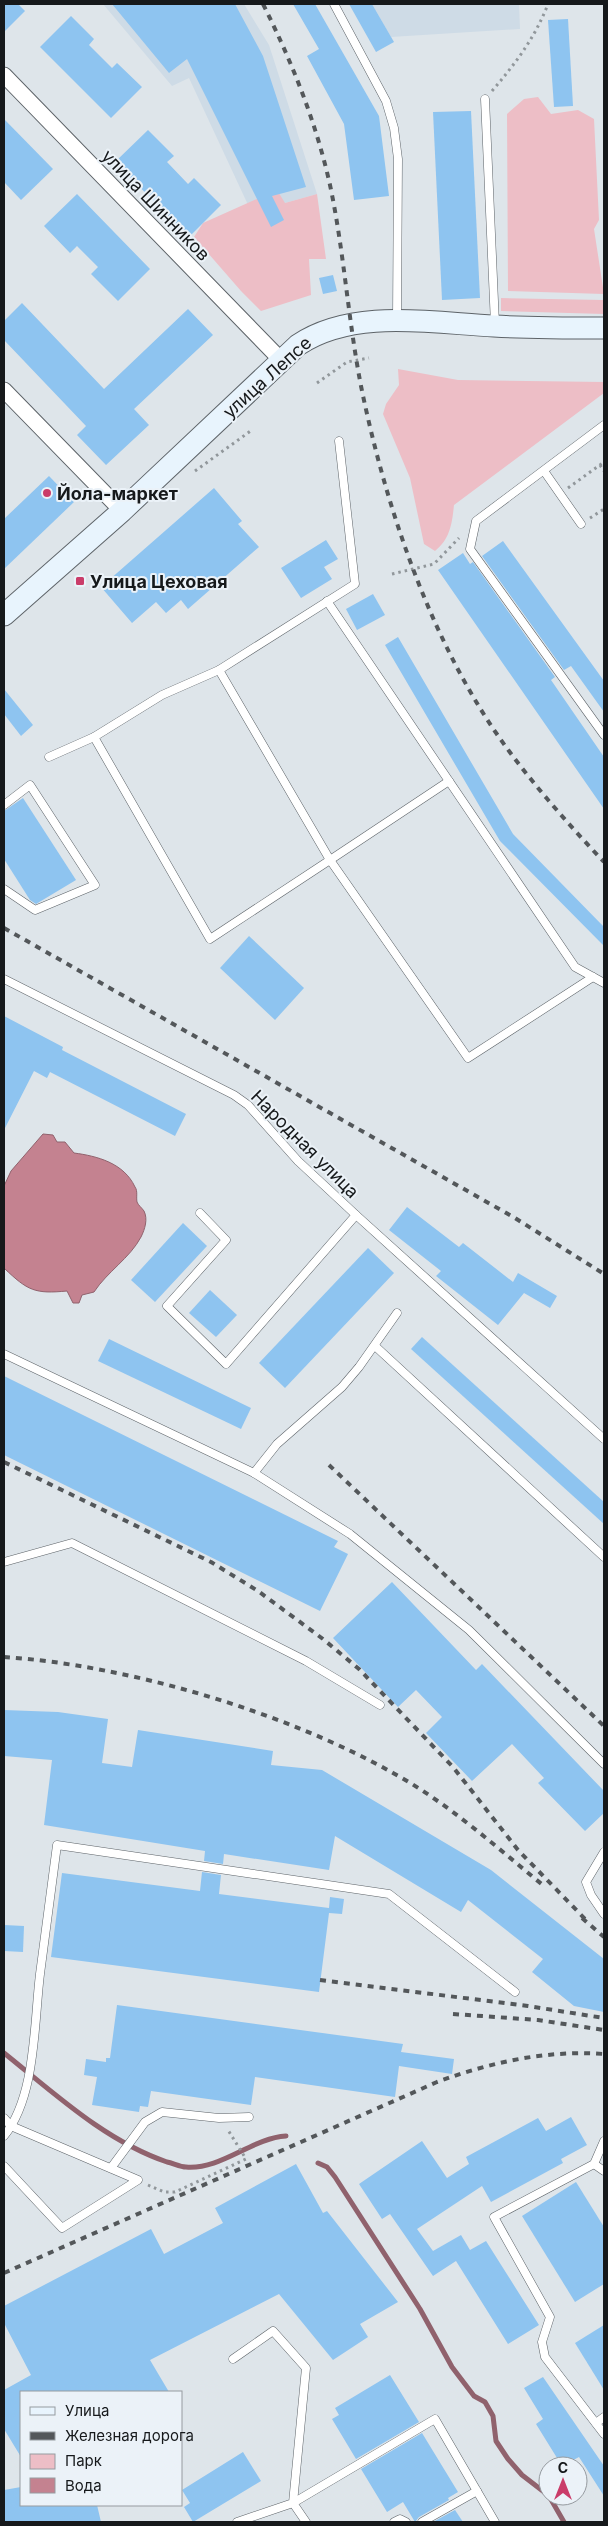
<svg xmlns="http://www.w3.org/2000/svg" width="608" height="2526" font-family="Inter,sans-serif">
	<rect width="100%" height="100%" fill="#dee5ea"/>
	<g fill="#cedbe6">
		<path d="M103,4H244L269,45L317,194L285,203L262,235L189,78L172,86Z"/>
		<path d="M372,4H519L520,29L391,37Z"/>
	</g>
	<g fill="#edbec6">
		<path d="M538,97L551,114L578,110L594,119L599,220L594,229L604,294L508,291L507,114L524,99Z"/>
		<path d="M277,190L285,203L317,194L326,259H309L311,295L261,311L241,291L194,237L203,223Z"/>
		<path d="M501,298L604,300V314L501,311Z"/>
		<path d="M398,369L458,380L604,382V393L454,505C452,524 450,539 435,551L424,544L410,478L383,414L386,404L399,385Z"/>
	</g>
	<path fill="#c48290" stroke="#90626d" d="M43,1134L53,1135L57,1142H65L74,1153C97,1156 124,1163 135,1187C138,1191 136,1197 137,1202C138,1205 142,1208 144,1211C148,1219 145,1229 141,1237C130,1258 107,1272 94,1292L82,1295L79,1303H73L67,1291C35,1294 28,1291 4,1268V1186L11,1171Z"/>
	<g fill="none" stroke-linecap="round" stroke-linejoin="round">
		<g stroke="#90626d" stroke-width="5">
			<path d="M4,2053C54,2093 105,2141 167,2162C173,2163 180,2167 186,2167C221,2170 252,2138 286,2136"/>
			<path d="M318,2163L327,2167L335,2177L420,2309L452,2367L474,2396L485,2402L493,2416L496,2441L508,2459L522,2475L548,2495"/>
			<path d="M549,2496L564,2522"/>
		</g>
	</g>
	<g fill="#8ec4f0">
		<path d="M4,4H18L25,11L4,32Z"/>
		<path d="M112,4H235L263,56L306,187L272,196L284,220L271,227L187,59L169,73Z"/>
		<path d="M293,4H315L379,116L389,196L354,200L344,124L307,56L319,49Z"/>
		<path d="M349,4H372L394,42L376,52Z"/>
		<path d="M71,16L94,39L89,45L112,68L117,63L142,87L111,118L40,47Z"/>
		<path d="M568,19L573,106L554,107L548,20Z"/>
		<path d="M471,111L480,298L442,300L433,112Z"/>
		<path d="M4,119L53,169L21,200L4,182Z"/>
		<path d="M148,130L174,156L167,162L188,184L194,178L221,205L189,237L115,162Z"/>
		<path d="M77,194L150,269L118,301L91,274L98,267L77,246L70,253L44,226Z"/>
		<path d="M333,275L337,291L323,294L319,278Z"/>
		<path d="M22,303L104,389L188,309L213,335L134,409L149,425L106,465L77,435L86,426L4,340V321Z"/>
		<path d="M49,476L74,502L4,569V519Z"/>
		<path d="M214,488L242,521L238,524L259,547L188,609L181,600L166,613L156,602L132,623L101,587Z"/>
		<path d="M326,540L338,559L324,567L332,579L301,598L281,568Z"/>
		<path d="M503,541L604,681V712L571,666L564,670L482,556Z"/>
		<path d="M463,553L470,564L473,562L555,677L551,680L604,757V809L438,570Z"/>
		<path d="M373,594L385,615L357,630L346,609Z"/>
		<path d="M398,637L513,834L604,927V946L500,841L385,645Z"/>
		<path d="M4,689L33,725L21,736L4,714Z"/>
		<path d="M23,798L76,880L36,904L30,900L4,859V811Z"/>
		<path d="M249,936L304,988L275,1020L220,968Z"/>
		<path d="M4,1016L63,1047L62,1050L186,1114L175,1136L50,1072L47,1078L34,1071L4,1130Z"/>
		<path d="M407,1207L459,1247L463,1243L513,1282L518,1273L557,1296L550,1308L524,1293L498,1325L436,1276L441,1271L389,1230Z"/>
		<path d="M183,1223L207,1246L155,1302L131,1280Z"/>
		<path d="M368,1248L394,1273L285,1388L259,1363Z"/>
		<path d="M210,1290L237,1315L216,1337L189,1313Z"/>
		<path d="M422,1337L604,1502V1524L411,1349Z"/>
		<path d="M109,1339L251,1408L241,1429L98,1361Z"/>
		<path d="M4,1376L338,1541L334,1547L348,1554L320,1611L4,1455Z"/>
		<path d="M392,1582L476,1670L482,1664L604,1791V1813L585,1831L538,1783L544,1778L512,1744L472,1781L426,1733L442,1717L416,1690L398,1707L333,1638Z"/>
		<path d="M4,1710L58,1712L108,1719L102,1763L132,1767L138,1730L273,1751L271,1765L322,1770L491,1870L604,1959V2012L574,2006L532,1972L543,1959L468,1900L461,1912L335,1836L329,1870L224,1854L223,1864L204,1861L205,1851L44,1825L52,1760L4,1756Z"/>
		<path d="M202,1872L221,1875L219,1894L329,1908L330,1897L344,1899L342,1914L329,1913L319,1992L51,1957L62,1873L200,1891Z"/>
		<path d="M4,1925L24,1926L23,1952L4,1951Z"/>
		<path d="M117,2005L403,2044L401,2052L454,2059L452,2074L399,2066L395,2097L255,2077L251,2105L151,2091L148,2107L140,2106L139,2112L92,2105L97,2077L84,2075L86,2059L106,2062V2058H110Z"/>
		<path d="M571,2117L587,2145L561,2159L563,2163L491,2202L482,2186L417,2229L433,2251L461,2235L470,2250L486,2241L539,2325L508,2344L456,2261L433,2276L390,2214L382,2219L359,2184L422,2141L447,2178L469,2164L466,2157L538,2118L546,2131Z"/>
		<path d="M296,2164L323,2213L327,2211L398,2302L360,2324L368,2337L333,2360L279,2294L150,2360L169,2392H21V2457L4,2429V2390L31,2375L4,2323V2306L151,2229L164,2254L223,2223L215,2208Z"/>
		<path d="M576,2182L604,2227V2284L575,2302L522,2216Z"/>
		<path d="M604,2325V2390L575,2343Z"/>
		<path d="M390,2375L419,2422L356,2459L332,2419L339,2415L335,2408Z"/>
		<path d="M543,2377L604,2466V2496L579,2457L562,2466L536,2424L543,2419L524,2388Z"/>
		<path d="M422,2433L458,2492L448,2498L449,2500L419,2517L415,2522L403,2502L387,2512L361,2469Z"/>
		<path d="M243,2452L261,2481L193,2522L184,2507L190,2503L182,2490Z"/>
		<path d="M21,2487V2505H97L101,2522H5L4,2490Z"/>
		<path d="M455,2510L463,2522H433Z"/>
	</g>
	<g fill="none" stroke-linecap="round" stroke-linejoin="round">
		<defs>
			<g id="service">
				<path d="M334,4L386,101L394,128L398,159L397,320"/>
				<path d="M485,99L495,324"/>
				<path d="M604,425L476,521L470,549L604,735"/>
				<path d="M544,471L581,524"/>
				<path d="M327,601L575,967L604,983"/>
				<path d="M219,670L330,860L449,781"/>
				<path d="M94,737L210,939L330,860L468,1058L593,977"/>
				<path d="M49,757L94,737L162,695L219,670L355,584L339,441"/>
				<path d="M4,805L30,785L95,885L35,910L4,889"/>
				<path d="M4,979L234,1095L248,1105L298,1161L356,1215L226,1364L167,1306L226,1240L200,1213"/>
				<path d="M356,1215L604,1439"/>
				<path d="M375,1346L604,1557"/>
				<path d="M4,1354L254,1473L350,1534L469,1630L604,1764"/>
				<path d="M254,1473L277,1444L342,1387L359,1367L397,1313"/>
				<path d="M4,1562L72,1543L306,1661L380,1705"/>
				<path d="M604,1852L586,1882L591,1895L604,1914"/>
				<path d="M4,2118L11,2126L138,2180L62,2228L4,2166"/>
				<path d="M4,2136C36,2097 34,2023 40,1974C46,1931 51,1888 57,1845L389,1894L515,1992"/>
				<path d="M604,2141L594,2164L494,2217L550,2317L542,2342L545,2357L604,2434"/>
				<path d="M594,2164L604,2171"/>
				<path d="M111,2168L145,2122L162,2112L219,2118L249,2117"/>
				<path d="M233,2359L273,2331L306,2368L293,2503L237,2522"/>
				<path d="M596,2423L604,2417"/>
				<path d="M306,2522L293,2503L435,2419L495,2522"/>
				<path d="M394,2522L400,2519L406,2522"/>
				<path d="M422,2522L477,2491"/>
			</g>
			<g id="minor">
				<path d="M4,75L282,361"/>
				<path d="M4,390L122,511"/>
			</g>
			<path id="secondary" d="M4,615L122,511L298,345C353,308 432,323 494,326C531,328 568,328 604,328"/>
		</defs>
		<use href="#service" stroke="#5d6368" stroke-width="9"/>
		<use href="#minor" stroke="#5d6368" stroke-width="17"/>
		<use href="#secondary" stroke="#5d6368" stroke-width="23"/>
		<g stroke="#91979b" stroke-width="3" stroke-dasharray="2.5 4" stroke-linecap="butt">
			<path d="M492,91C515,64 535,38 548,4"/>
			<path d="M317,383L347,362L369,358"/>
			<path d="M600,465L604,471"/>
			<path d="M195,471L252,430"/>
			<path d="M568,488L604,462"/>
			<path d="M590,518L604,509"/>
			<path d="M392,574L434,564L459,538"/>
			<path d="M148,2185L164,2192H175L246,2159L228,2130"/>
		</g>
		<use href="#service" stroke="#fff" stroke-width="8"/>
		<use href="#minor" stroke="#fff" stroke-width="15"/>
		<use href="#secondary" stroke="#e8f4fd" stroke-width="21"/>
		<g stroke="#53575a" stroke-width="4" stroke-dasharray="6 6" stroke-linecap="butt">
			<path d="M263,4C292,62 316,122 330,185C344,251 348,319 361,386C386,509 433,649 509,751C538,790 571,827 604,862"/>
			<path d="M4,928L515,1218L604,1274"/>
			<path d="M4,1462L211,1562L258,1591L323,1639L359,1669L453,1767L518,1850L588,1922"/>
			<path d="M329,1465L604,1726"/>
			<path d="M4,1657C127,1665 285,1712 393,1773C448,1803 495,1846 544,1886"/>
			<path d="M582,1918L604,1937"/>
			<path d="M320,1980L528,2006L604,2018"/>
			<path d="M453,2014L538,2020L604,2030"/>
			<path d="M4,2273L437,2082C492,2062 545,2050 604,2054"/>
		</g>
	</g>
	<g fill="#ca3c69" stroke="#ebf2f8" stroke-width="2">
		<circle cx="47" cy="493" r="5"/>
		<rect x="75" y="576" width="10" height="10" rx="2.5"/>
	</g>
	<g text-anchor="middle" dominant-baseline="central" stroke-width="4" stroke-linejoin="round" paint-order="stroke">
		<g font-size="18" fill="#16191b" stroke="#ebf2f8">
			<text transform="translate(156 205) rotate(46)">улица Шинников</text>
			<text transform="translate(267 377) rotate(-42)">улица Лепсе</text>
			<text transform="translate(305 1144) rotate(45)">Народная улица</text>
		</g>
		<g font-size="18" font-weight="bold" fill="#16191b" stroke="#ebf2f8" text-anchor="start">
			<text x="57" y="493">Йола-маркет</text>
			<text x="90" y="581">Улица Цеховая</text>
		</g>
	</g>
	<rect width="608" height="2526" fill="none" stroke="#16191b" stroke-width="10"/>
	<rect x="20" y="2391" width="162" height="115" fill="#ebf2f8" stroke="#969ba0"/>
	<rect x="30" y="2407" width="25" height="8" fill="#e8f4fd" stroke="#969ba0"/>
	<text x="65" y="2416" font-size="15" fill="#16191b">Улица</text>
	<rect x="30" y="2432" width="25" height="8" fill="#53575a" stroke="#969ba0"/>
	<text x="65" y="2441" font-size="15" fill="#16191b">Железная дорога</text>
	<rect x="30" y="2454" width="25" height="15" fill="#edbec6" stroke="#969ba0"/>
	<text x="65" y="2466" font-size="15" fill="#16191b">Парк</text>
	<rect x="30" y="2478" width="25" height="15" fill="#c48290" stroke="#969ba0"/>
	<text x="65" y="2491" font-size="15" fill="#16191b">Вода</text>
	<g transform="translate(563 2481)"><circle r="24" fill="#ebf2f8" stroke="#969ba0"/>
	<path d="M0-4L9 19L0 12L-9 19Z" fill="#ca3c69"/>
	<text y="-8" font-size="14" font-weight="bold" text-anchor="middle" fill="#16191b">С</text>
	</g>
</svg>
